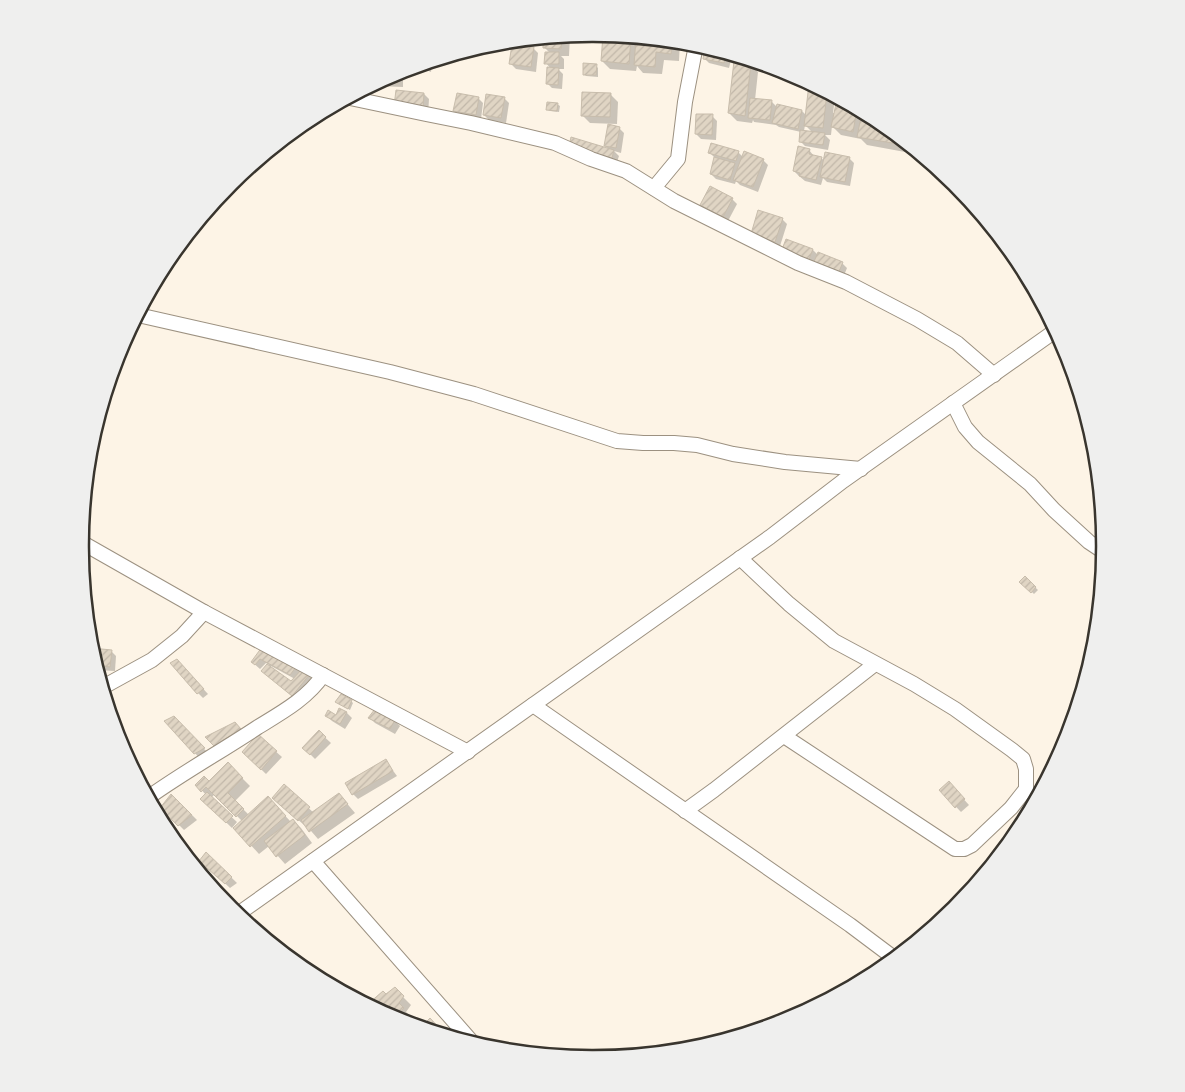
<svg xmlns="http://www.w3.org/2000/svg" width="1185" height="1092" font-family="Cabin,sans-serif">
	<defs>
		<pattern id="building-hatch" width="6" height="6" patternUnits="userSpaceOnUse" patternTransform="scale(1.25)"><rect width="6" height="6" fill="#e0d5c4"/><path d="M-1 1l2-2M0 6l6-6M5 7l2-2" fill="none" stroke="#c1b7a9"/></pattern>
	</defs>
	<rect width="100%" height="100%" fill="#fdf4e6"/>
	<g fill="#0003" fill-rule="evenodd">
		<path d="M604,35L631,38L637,43V38L680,42L679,61L664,60L662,74L643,73L637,66L636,71L610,69L602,61Z"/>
		<path d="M570,36L569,56H561L564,59V69H558L563,74L562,89L552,88L547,83L551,69L546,63L550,53L544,47L545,38Z"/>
		<path d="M533,48L538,53L536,72L516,69L511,64Z"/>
		<path d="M706,48L732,56L729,68L709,63L704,58Z"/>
		<path d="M741,58L762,65H751L758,72L755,100L772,102L777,107L778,106L802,111L807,116L811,84L835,98L833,113H835L838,99L866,114L865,119L879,121L907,144L905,152L867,145L861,139L841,135L832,126L831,135H825L830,140L828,150L805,146L800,141L801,132L779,127L776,125L754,122L753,120L752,123L737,121L729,113L746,64ZM805,125L813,133L804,131Z"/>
		<path d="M432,62L431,72L422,68L423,65Z"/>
		<path d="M596,66L598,68V77L586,76L584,74Z"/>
		<path d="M408,69L407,74H398L403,78V87L377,86L375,84L396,73Z"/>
		<path d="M424,94L429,99L428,114L401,111Z"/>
		<path d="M610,94L618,102L617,124L590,123L582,115Z"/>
		<path d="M478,98L483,103L481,119L460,115L455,110Z"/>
		<path d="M504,98L509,103L506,123L489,120L484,115Z"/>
		<path d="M557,104L560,106L559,112L550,111L547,109Z"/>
		<path d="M712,116L717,121L716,140L701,139L696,134Z"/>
		<path d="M619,128L624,133L621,153L614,151L619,156L617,162L570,145L610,150L605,146Z"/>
		<path d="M809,150L814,156L821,158L825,161L849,158L854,163L850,186L827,182L823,178L821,185L805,181L799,176L794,171Z"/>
		<path d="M738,152L743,157L763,160L768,165L758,192L740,185L736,181L735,184L716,179L711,174L715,158L710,153Z"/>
		<path d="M732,199L737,204L728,221L706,210L701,205Z"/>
		<path d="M782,219L787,224L780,246L757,239Z"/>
		<path d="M787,240L813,250L818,255L842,263L847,268L843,278L788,257Z"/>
		<path d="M1025,578L1038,590L1034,594L1021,582Z"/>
		<path d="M262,648L295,668L301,673L309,675L314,680L298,700L263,671L269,665L266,663L260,669L252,662ZM271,666L295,679L291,683L270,667Z"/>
		<path d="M91,649L111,651L116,656L115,671L97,670Z"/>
		<path d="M182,666L208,694L203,698L198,693Z"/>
		<path d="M351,701L353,703L350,710L339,704Z"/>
		<path d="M340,710L347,713L352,718L345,729L332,721L327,716H337Z"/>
		<path d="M375,710L395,721L400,726L395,734L375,723L370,718Z"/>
		<path d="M174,718L209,754L200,759L195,753Z"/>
		<path d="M240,728L245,735L220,750L215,745Z"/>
		<path d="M319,732L331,743L315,759L304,748Z"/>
		<path d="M120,734L127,742L122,746L117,736Z"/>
		<path d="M258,736L282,757L266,774L243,752Z"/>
		<path d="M385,760L397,776L358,799L353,794Z"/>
		<path d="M228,764L250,786L235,801L249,815L276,806L291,822L293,820L301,828L312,843L285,864L269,846L259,854L235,828L242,821L215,794L211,798L237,822L232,828L202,799L206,795L197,785L209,783Z"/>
		<path d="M948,782L969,805L961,812L940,790Z"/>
		<path d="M284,786L314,813L339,794L355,813L318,839L305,824L304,825L279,803Z"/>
		<path d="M172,795L197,820L184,830L162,808Z"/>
		<path d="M206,853L237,883L230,888L206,866Z"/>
		<path d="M395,989L411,1005L406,1012L411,1016L405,1022L396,1019L370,1005L383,993L386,995Z"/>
	</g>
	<g fill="url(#building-hatch)" stroke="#c8bdac">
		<path d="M603,35L631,38L629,64L601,61Z"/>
		<path d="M562,37L561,49L543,48V39Z"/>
		<path d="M636,38L672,42L671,54L656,52L655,67L634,65Z"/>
		<path d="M512,44L534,47L531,67L509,64Z"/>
		<path d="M705,47L726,54L724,63L703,59Z"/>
		<path d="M545,52H559V64H544Z"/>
		<path d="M734,61L751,63L745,116L728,113Z"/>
		<path d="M583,63L597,64L596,75H583Z"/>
		<path d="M547,67L559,68L558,85L546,84Z"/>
		<path d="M399,72L398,83L379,82Z"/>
		<path d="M809,84L827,93L823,128L804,126Z"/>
		<path d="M396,90L424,93L423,109L394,106Z"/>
		<path d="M582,92L611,93L610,117L581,116Z"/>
		<path d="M457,93L479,97L476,115L453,111Z"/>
		<path d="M486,94L505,97L501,118L483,115Z"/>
		<path d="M750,98L772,100L770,120L748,118Z"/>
		<path d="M837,99L857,109L853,132L831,127Z"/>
		<path d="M547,102L558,103L557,111L546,110Z"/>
		<path d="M777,104L802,110L798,129L772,123Z"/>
		<path d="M696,114H713L712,135L695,134Z"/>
		<path d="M861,117L877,120L899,138L898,144L857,137Z"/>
		<path d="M608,124L620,127L616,148L604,146Z"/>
		<path d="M800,130L825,133L823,145L799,142Z"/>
		<path d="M571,137L614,150L612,158L569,146Z"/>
		<path d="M711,143L739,151L736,161L708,153Z"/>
		<path d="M798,146L810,149L809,154L822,157L816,180L799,176L800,173L793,171Z"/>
		<path d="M744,151L764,159L753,187L733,180Z"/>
		<path d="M825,152L850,157L845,182L820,177Z"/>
		<path d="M714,157L735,163L730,180L710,174Z"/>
		<path d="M710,186L733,198L723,217L700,205Z"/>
		<path d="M758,210L783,218L775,242L751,234Z"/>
		<path d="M786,239L813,249L808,262L781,252Z"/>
		<path d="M818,252L843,262L838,274L813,264Z"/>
		<path d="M1025,576L1036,587L1031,593L1019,582Z"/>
		<path d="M262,647L296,667L290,675L260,659L255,665L251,662Z"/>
		<path d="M91,648L112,650L110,667L96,665Z"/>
		<path d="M177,659L204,689L197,694L170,663Z"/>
		<path d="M267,664L291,681L302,669L310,674L292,696L261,671Z"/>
		<path d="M341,694L352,700L348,709L335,702Z"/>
		<path d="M339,708L347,712L340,724L325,716L328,710L336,715Z"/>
		<path d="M375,709L395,720L390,729L368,718Z"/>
		<path d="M174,716L205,748L194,754L164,721Z"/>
		<path d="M235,722L241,729L214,746L205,737Z"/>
		<path d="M319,730L326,737L310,755L302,748Z"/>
		<path d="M258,734L277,751L261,770L242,752Z"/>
		<path d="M386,759L393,771L352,795L345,783Z"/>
		<path d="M228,762L243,778L228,793L244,809L236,817L206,787L201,792L195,785L204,776L209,781Z"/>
		<path d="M949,781L965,799L955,808L939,790Z"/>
		<path d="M284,784L310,807L298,821L272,798Z"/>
		<path d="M207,792L233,816L226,823L200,799Z"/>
		<path d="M339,793L348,804L309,832L301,820Z"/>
		<path d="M171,794L192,815L178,826L160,808Z"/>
		<path d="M268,796L286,816L250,847L233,828Z"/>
		<path d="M293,819L305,835L276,857L264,841Z"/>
		<path d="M206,852L232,877L225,884L199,861Z"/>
		<path d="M395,987L404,996L399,1003L404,1008L393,1018L368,1004L383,991L386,994Z"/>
		<path d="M430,1018L442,1031L440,1032L421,1027Z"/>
	</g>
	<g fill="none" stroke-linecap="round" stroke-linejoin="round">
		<defs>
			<g id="minor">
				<path d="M350,98L426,114L471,123L555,143L591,159L626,171L674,201L798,263L846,282L917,319L957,343L994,375"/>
				<path d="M654,188L678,159L685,102L696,45"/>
				<path d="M138,315L390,372L474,394L617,441L643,443H674L697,445L733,454L785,462L861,469"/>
				<path d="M953,403L965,427L978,442L1030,484L1054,510L1089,542L1104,552"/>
				<path d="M81,542L204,612L468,752"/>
				<path d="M740,558L789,604L834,641L914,684L955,709L1012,750L1023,759L1026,769V789L1011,808L972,845L964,849H955L784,736"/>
				<path d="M103,687L152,660L182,636L204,612"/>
				<path d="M533,705L850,925L894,958"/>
				<path d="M149,797C184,772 222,751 258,727C281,713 308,698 323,675"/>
				<path d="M685,811L714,790L875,664"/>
				<path d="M313,861L473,1043"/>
				<path d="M238,914L691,593L770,537L843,481L1055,331"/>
			</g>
		</defs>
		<use href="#minor" stroke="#9c9181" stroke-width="16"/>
		<use href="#minor" stroke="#fff" stroke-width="14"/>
	</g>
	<path d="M0 0H1185V1092H0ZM592 42H593A503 503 0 0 1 1096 545V547A503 503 0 0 1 593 1050H592A503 503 0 0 1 89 547V545A503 503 0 0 1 592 42Z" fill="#efefee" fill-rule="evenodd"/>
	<path fill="none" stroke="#39352e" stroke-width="2.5" d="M592 42H593A503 503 0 0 1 1096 545V547A503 503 0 0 1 593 1050H592A503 503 0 0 1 89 547V545A503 503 0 0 1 592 42Z"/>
</svg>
